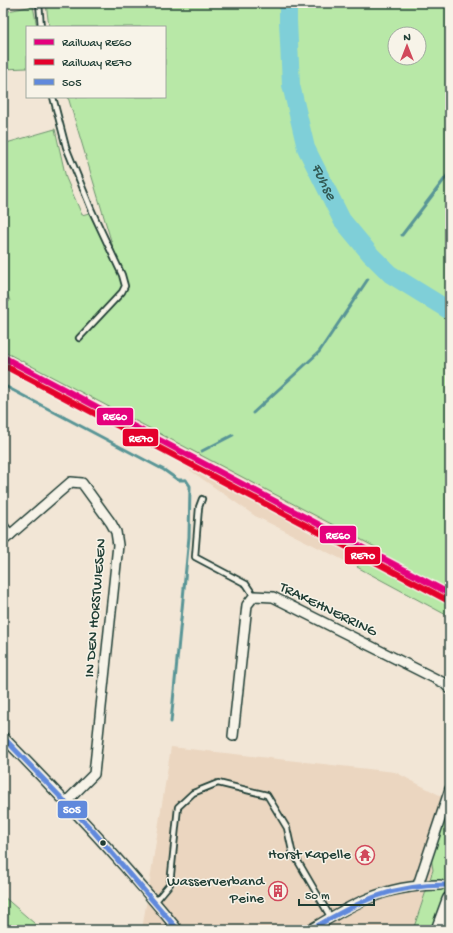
<svg xmlns="http://www.w3.org/2000/svg" width="453" height="933" font-family="'Gochi Hand',sans-serif">
	<rect width="100%" height="100%" fill="#f2e6d6"/>
	<filter id="ink" filterUnits="userSpaceOnUse"><feTurbulence type="fractalNoise" baseFrequency=".025" numOctaves="2"/><feDisplacementMap in="SourceGraphic" scale="8" xChannelSelector="R" yChannelSelector="G"/><feConvolveMatrix kernelMatrix="1 2 1 2 8 2 1 2 1" color-interpolation-filters="sRGB"/></filter>
	<g filter="url(#ink)">
		<g fill="#ebd6c0">
			<path d="M3,351L186,448L450,579V617L357,567L255,516L177,461L3,369Z"/>
			<path d="M171,747L395,772L449,800L431,857L433,870L413,930H142Z"/>
		</g>
		<g fill="#b8e8a7" stroke="#6c926e" fill-rule="evenodd">
			<path d="M46,3H450V617L357,567L377,548L3,351V303L10,301L3,283V144L55,129L66,178L82,215L89,213L121,274L68,97H165V27H49ZM395,34H419V58H395Z"/>
			<path d="M33,6L37,27H27V68L3,69V12Z"/>
			<path d="M450,798V879L432,930H413L433,870L431,857Z"/>
			<path d="M3,896L42,930H3Z"/>
		</g>
		<g fill="none" stroke-linecap="round" stroke-linejoin="round">
			<g stroke="#599596" stroke-width="3">
				<path d="M402,235L450,172"/>
				<path d="M3,385L164,470L178,480H186"/>
				<path d="M253,413L319,352L368,279"/>
				<path d="M202,451L233,435"/>
				<path d="M171,722L189,537L190,486L186,480"/>
			</g>
			<path stroke="#7fcfd8" stroke-width="18" id="s1" d="M288,3V21L291,85L306,148L342,220L371,255L390,274L450,311"/>
			<path stroke="#c8c4b6" stroke-width="9" stroke-dasharray="9 4.5" stroke-linecap="butt" d="M440,885H450"/>
			<defs>
				<g id="service">
					<path d="M39,3L41,27"/>
					<path d="M53,97L66,147L92,211L122,275L125,286L122,292L79,338"/>
					<path d="M202,499L199,507L195,557L246,584L254,596"/>
					<path d="M155,902L170,884L178,807L193,793L218,783L267,795L287,828L292,851L331,918"/>
				</g>
				<g id="minor">
					<path d="M3,526L10,535"/>
					<path d="M3,541L71,482L82,483L111,523L116,532L118,545L94,774L66,802"/>
					<path d="M233,736L247,605L254,596L273,597L444,683L450,689"/>
					<path d="M3,737C64,799 123,862 178,930"/>
					<path d="M418,885L450,789"/>
					<path d="M310,930C328,919 347,907 367,899C390,889 415,885 440,885"/>
				</g>
				<path id="trunk" d="M439,930L450,900"/>
			</defs>
			<use href="#service" stroke="#1f3d34" stroke-width="8"/>
			<use href="#minor" stroke="#1f3d34" stroke-width="12"/>
			<use href="#trunk" stroke="#1f3d34" stroke-width="18"/>
			<use href="#service" stroke="#f7f3e8" stroke-width="4.5"/>
			<use href="#minor" stroke="#f7f3e8" stroke-width="9"/>
			<use href="#trunk" stroke="#f7f3e8" stroke-width="15"/>
			<defs>
				<g id="bus-1">
					<path d="M3,737L93,831L178,930"/>
					<path d="M310,930C359,901 392,884 450,885"/>
				</g>
			</defs>
			<use href="#bus-1" stroke="#f7f3e8" stroke-width="8"/>
			<use href="#bus-1" stroke="#6089dc" stroke-width="5"/>
			<defs>
				<path id="rail-1" d="M3,357L450,594"/>
				<path id="rail-2" d="M3,365L447,600"/>
			</defs>
			<use href="#rail-1" stroke="#f7f3e8" stroke-width="9"/>
			<use href="#rail-2" stroke="#f7f3e8" stroke-width="9"/>
			<use href="#rail-1" stroke="#e5007d" stroke-width="6"/>
			<use href="#rail-2" stroke="#e4002b" stroke-width="6"/>
		</g>
	</g>
	<defs>
		<symbol id="temple-ring" viewBox="-11 -11 22 22"><circle r="9.5" fill="#f7f3e8" stroke="#d1495b" stroke-width="1.5"/><path d="M0-6L5-2H3V0L6.5 2.5H4V6H1.5V3h-3V6H-4V2.5H-6.5L-3 0V-2H-5Z" fill="#d1495b"/></symbol>
		<symbol id="building-ring" viewBox="-11 -11 22 22"><circle r="9.5" fill="#f7f3e8" stroke="#d1495b" stroke-width="1.5"/><path d="M-4-6H4V6H1V3H-1V6H-4ZM-2.5-4.3h1.7v1.8h-1.7ZM.8-4.3h1.7v1.8H.8ZM-2.5-1h1.7V.8h-1.7ZM.8-1h1.7V.8H.8Z" fill="#d1495b"/></symbol>
	</defs>
	<g fill-rule="evenodd">
		<use href="#temple-ring" x="354" y="844" width="22" height="22"/>
		<use href="#building-ring" x="267" y="880" width="22" height="22"/>
	</g>
	<circle fill="#1f3d34" stroke="#f7f3e8" stroke-width="1.5" cx="103" cy="843" r="3.5"/>
	<g text-anchor="middle" dominant-baseline="central" stroke-width="3" stroke-linejoin="round" paint-order="stroke">
		<g font-size="15" fill="#1f3d34" stroke="#f7f3e8">
			<text transform="translate(96 608) rotate(-85)">IN DEN HORSTWIESEN</text>
			<text transform="translate(328 610) rotate(26)">TRAKEHNERRING</text>
		</g>
		<g font-size="15" fill="#1f3d34" stroke="#f7f3e8" text-anchor="end">
			<text x="351" y="855">Horst Kapelle</text>
			<text x="264" y="882">Wasserverband<tspan x="264" dy="17">Peine</tspan></text>
		</g>
		<g font-size="16" font-style="italic" fill="#325a55" stroke="#f7f3e8">
			<text stroke="none"><textPath href="#s1" startOffset="185">Fuhse</textPath></text>
		</g>
	</g>
	<g stroke="#f7f3e8" stroke-width="1.5">
		<rect x="96" y="407" width="38" height="19" rx="4" fill="#e5007d"/>
		<rect x="122" y="428" width="37" height="19" rx="4" fill="#e4002b"/>
		<rect x="319" y="525" width="38" height="19" rx="4" fill="#e5007d"/>
		<rect x="344" y="546" width="37" height="19" rx="4" fill="#e4002b"/>
		<rect x="57" y="800" width="31" height="19" rx="4" fill="#6089dc"/>
	</g>
	<g font-size="11" text-anchor="middle" font-weight="bold" fill="#fff">
		<text x="115" y="420">RE60</text>
		<text x="141" y="442">RE70</text>
		<text x="338" y="539">RE60</text>
		<text x="363" y="559">RE70</text>
		<text x="72" y="813">505</text>
	</g>
	<rect width="453" height="933" fill="none" stroke="#f7f3e8" stroke-width="16"/>
	<rect x="8" y="8" width="437" height="917" fill="none" stroke="#1f3d34" stroke-width="1.5" filter="url(#ink)"/>
	<rect x="26" y="26" width="140" height="72" fill="#f7f3e8" stroke="#a1aaa0"/>
	<rect x="34" y="39" width="20" height="6" fill="#e5007d" stroke="#a1aaa0"/>
	<text x="62" y="46" font-size="12" fill="#1f3d34">Railway RE60</text>
	<rect x="34" y="59" width="20" height="6" fill="#e4002b" stroke="#a1aaa0"/>
	<text x="62" y="66" font-size="12" fill="#1f3d34">Railway RE70</text>
	<rect x="34" y="79" width="20" height="6" fill="#6089dc" stroke="#a1aaa0"/>
	<text x="62" y="86" font-size="12" fill="#1f3d34">505</text>
	<g transform="translate(407 46)"><circle r="19" fill="#f7f3e8" stroke="#a1aaa0"/>
	<path d="M0-3L7 15L0 10L-7 15Z" fill="#d1495b"/>
	<text y="-6" font-size="11" font-weight="bold" text-anchor="middle" fill="#1f3d34">N</text>
	</g>
	<path d="M299 899v6h75v-6" fill="none" stroke="#1f3d34" stroke-width="2"/>
	<text x="305" y="899" font-size="12" fill="#1f3d34" stroke="#f7f3e8" stroke-width="3" paint-order="stroke">50 m</text>
</svg>
